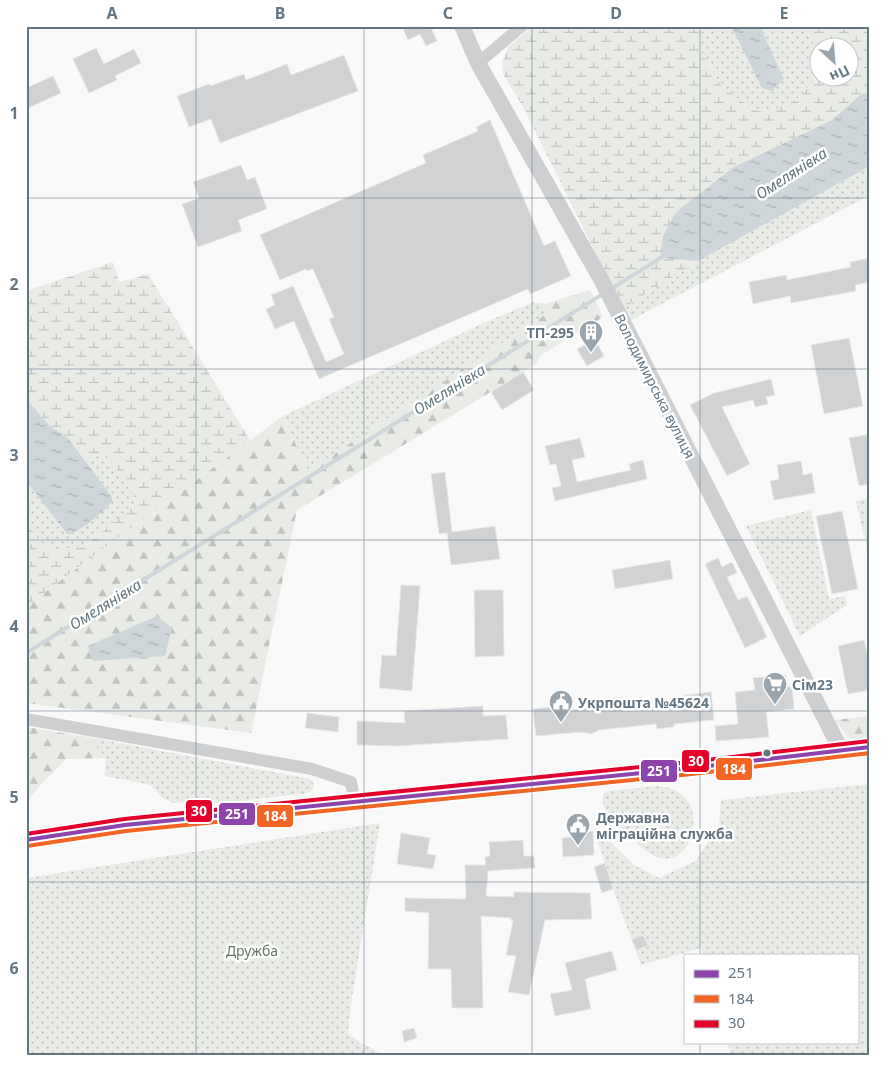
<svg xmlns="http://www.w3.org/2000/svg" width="896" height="1081" font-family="'Noto Sans',sans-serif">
	<defs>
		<pattern id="grass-dots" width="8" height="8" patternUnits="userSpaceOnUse" patternTransform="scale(1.25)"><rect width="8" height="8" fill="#e8ebe6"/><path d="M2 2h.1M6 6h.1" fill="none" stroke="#c0c3c0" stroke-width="1.8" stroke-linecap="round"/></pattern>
		<pattern id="forest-firs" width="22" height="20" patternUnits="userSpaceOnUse" patternTransform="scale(1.25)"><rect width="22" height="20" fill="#e8ebe6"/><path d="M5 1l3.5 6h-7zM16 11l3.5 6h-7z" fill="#c0c3c0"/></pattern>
		<pattern id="wetland-marsh" width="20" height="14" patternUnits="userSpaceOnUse" patternTransform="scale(1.25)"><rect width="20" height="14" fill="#e8ebe6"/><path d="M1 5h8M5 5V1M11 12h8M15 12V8" fill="none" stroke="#c0c3c0"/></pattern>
		<pattern id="water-ripples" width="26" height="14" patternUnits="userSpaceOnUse" patternTransform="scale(1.25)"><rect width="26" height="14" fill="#ced6d9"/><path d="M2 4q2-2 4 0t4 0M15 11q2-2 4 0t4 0" fill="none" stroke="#abb2b5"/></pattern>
	</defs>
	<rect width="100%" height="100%" fill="#f9f9f9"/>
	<g fill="url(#grass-dots)">
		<path d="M703,26H731L784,79L760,26H802L818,49V76L796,100L767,113L749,108L719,83L698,45Z"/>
		<path d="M870,166V195L629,321L623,308L698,261Z"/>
		<path d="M534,302L545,304L548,313L308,471L283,416L488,321Z"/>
		<path d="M100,455L111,461L131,490L136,501L119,518L84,547L52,550L39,541L31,530L26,529V481L67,534L69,535L112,497L83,460Z"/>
		<path d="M870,498V561L856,501Z"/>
		<path d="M811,510L829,599L845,596L847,605L800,636L746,526Z"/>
		<path d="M88,737L311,779L314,785L313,790L308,793L220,803L200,800L174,803L162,798L155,789L150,785L105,776L106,758Z"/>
		<path d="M870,784V1055H731L727,1042H857V955H704L701,948L641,965L613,889L593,825L634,865L659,878L696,861L719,824L721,800Z"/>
		<path d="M657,786C716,789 695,872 657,857C642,851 630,836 619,825C611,817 598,806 604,793L609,791Z"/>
		<path d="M380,823L351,1004L348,1033L361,1043L385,1055H26V878Z"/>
	</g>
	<g fill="url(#forest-firs)">
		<path d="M590,290L603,317L541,355L536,364L297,510L251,733L26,703V606L283,416L308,471L548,313L545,304Z"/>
		<path d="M870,716V737L849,739L835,720Z"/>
		<path d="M26,727L88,737L106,758L66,759L38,788L26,803Z"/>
	</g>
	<g fill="url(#wetland-marsh)">
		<path d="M533,26H703L698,45L719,83L749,108L767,113L796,100L818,76V68V78H848V48H818V49L802,26H870V91L860,95L832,120L734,167L660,258L698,261L623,308L523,107L503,74L502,62L508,47Z"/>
		<path d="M113,262L119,282L148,274L250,440L26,606V529L31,530L39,541L52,550L84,547L119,518L136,501L131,490L111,461L100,455L83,460L68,438L50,426L26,399V291Z"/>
	</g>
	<g fill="url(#water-ripples)">
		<path d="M731,26H760L784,79L772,91L762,88Z"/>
		<path d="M870,91V166L698,261L660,258L663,236L676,212L734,167L832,120L860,95Z"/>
		<path d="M26,399L50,426L68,438L112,497V502C99,516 86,526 69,535L67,534L26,481Z"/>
		<path d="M157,616L172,628L165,656L93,661L88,646Z"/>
	</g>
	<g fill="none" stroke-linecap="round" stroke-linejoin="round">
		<g stroke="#ced6d9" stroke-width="4">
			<path d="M611,289L662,257"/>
			<path d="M26,653L603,294"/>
		</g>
	</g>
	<g fill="#d0d2d3" stroke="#e8e8e8">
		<path d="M402,26H436L431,28L437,41L426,46L420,34L408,40Z"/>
		<path d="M96,48L104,64L134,49L141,63L115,76L117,80L89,93L73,59Z"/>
		<path d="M344,55L358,91L220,143L211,119L189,127L177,96L209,84L210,86L244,74L246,80L287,64L291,75Z"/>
		<path d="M53,76L61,93L26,109V88Z"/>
		<path d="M490,120L544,246L555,241L571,276L530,294L528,289L319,379L294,321L275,329L266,309L275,305L271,295L293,286L326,362L344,354L329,319L334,317L313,269L307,271L306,269L280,280L260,235L426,163L423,155L478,131L476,127Z"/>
		<path d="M241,165L247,180L255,177L267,209L238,220L242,231L198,247L182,204L199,198L193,182Z"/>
		<path d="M870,258V282L855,285L856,291L791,303L790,296L753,304L749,282L786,275L787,280L851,267L850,262Z"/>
		<path d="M849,338L863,406L824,414L811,345Z"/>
		<path d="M595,339L604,356L587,366L577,349Z"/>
		<path d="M523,372L534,390L502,410L491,392Z"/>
		<path d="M771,379L775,395L766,397L768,404L755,407L753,400L722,407L750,464L727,476L690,405L714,393Z"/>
		<path d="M870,434V484L859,486L849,438Z"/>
		<path d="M580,438L585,457L572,460L577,482L631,470L629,464L643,460L647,479L555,501L552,488L561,486L556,464L550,465L545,446Z"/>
		<path d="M801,461L803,475L812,473L815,493L774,500L770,481L779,479L777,465Z"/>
		<path d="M445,472L452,532L495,526L500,559L451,565L447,533L439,534L431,474Z"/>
		<path d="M842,511L858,589L832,594L816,516Z"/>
		<path d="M718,558L722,567L732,562L737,573L727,577L738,600L747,596L767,637L745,648L705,564Z"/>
		<path d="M670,560L673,579L615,589L612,570Z"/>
		<path d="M401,585L420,586L412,691L379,688L382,655L396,656Z"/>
		<path d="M474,590H503L504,656L475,657Z"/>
		<path d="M864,640L870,667V690L848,694L838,646Z"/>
		<path d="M786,675V687L792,686L794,709L766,712L769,737L716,741L715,726L738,724L735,692L755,690L753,678Z"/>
		<path d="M711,692L714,720L674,724V727L657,729L656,724L599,730L591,734L582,732L536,736L533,709L570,705L571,711L597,702L596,700L623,697L624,711L679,705L678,696Z"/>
		<path d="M483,706V716L506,715L508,739L397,746L357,745V721L405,723L404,711Z"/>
		<path d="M307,713L339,717L338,732L305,728Z"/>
		<path d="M593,831L594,855L563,857L562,838L574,837V833Z"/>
		<path d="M401,833L430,838L427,854L436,855L433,869L397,864Z"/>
		<path d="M523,840L524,856H534L535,868L488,871L486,896L514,897V892L590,893L592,919L545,920L529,995L508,992L516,956L506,955L513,921L511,920V918L481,916L483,1008H452L451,969H428L429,913L405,911V898L466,899L465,865H486L485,857L490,856L489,842Z"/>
		<path d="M605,863L613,889L602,893L594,867Z"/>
		<path d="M643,935L648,946L636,950L632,939Z"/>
		<path d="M612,951L617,970L585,979L591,1009L555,1016L550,994L572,990L565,963Z"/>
		<path d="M414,1028L417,1038L404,1042L402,1031Z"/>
	</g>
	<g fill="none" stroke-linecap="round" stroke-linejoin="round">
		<g stroke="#cecfd0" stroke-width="12">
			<path d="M478,63L522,26"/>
			<path d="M26,719L312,769L351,782L355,802"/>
		</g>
		<path stroke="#cecfd0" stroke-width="16" d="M462,26L478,63L602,281L841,750"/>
		<path stroke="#e1e2e2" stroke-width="20" d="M26,840L125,825L691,768L870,747"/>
		<defs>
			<path id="bus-1" d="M26,840L125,825L691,768L870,747"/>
			<path id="bus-2" d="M27,846L126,831L692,774L870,753"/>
			<path id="bus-3" d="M26,834L124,819L690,762L869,741"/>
		</defs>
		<use href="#bus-1" stroke="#fff" stroke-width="8"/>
		<use href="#bus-2" stroke="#fff" stroke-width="8"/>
		<use href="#bus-3" stroke="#fff" stroke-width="8"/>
		<use href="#bus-1" stroke="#8e44ad" stroke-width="4"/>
		<use href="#bus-2" stroke="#f26522" stroke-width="4"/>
		<use href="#bus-3" stroke="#e4002b" stroke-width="4"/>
	</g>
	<path fill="none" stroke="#657683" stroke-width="1" stroke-opacity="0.55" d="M196,26V1055M364,26V1055M532,26V1055M700,26V955M26,198H870M26,369H870M26,540H870M26,711H870M26,882H870M700,1042V1055"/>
	<defs>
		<symbol id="building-pin" viewBox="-11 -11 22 30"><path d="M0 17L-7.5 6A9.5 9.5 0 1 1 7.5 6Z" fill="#99a4ac" stroke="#fff"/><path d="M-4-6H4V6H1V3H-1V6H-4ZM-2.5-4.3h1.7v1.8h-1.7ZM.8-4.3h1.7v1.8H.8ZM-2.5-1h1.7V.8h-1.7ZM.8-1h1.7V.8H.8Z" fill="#fff"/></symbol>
		<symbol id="supermarket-pin" viewBox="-11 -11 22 30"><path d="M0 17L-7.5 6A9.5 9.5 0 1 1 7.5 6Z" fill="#99a4ac" stroke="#fff"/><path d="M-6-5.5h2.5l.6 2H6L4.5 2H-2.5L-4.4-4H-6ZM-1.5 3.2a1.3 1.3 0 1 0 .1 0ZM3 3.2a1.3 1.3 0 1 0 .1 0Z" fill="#fff"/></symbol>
		<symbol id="civic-pin" viewBox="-11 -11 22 30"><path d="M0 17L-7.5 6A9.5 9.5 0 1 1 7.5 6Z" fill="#99a4ac" stroke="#fff"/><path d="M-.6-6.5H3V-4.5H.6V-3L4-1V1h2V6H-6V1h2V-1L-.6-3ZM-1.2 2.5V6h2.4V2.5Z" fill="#fff"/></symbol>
	</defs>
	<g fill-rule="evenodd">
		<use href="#building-pin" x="577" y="318" width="28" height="38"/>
		<use href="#supermarket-pin" x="761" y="670" width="28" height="38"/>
		<use href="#civic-pin" x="547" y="688" width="28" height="38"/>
		<use href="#civic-pin" x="564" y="811" width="28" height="38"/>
	</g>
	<circle fill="#657683" stroke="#fff" stroke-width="2" cx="767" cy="753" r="4.5"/>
	<g text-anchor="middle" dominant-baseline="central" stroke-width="5" stroke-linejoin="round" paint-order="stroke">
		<g font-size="14" font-weight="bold" fill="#657683" stroke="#fff" text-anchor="start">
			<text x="574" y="332" text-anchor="end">ТП-295</text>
			<text x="792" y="684">Сім23</text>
			<text x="578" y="702">Укрпошта №45624</text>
			<text x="596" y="817">Державна<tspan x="596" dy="16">міграційна служба</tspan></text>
		</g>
		<g font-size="14" fill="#657683" stroke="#fff">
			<text transform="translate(655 386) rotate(63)">Володимирська вулиця</text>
		</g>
		<g font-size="14" fill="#687a64" stroke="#fff">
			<text x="252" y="950">Дружба</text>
		</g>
		<g font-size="15" font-style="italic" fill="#60757c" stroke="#fff">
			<text transform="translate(791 173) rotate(-33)">Омелянівка</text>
			<text transform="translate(449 389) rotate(-32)">Омелянівка</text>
			<text transform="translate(105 604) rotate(-32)">Омелянівка</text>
		</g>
	</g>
	<g stroke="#fff" stroke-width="2">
		<rect x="681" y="749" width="29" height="24" rx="5" fill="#e4002b"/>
		<rect x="715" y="757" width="38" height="24" rx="5" fill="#f26522"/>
		<rect x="640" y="759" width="38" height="24" rx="5" fill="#8e44ad"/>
		<rect x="185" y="799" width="28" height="24" rx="5" fill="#e4002b"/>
		<rect x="218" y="802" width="38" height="24" rx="5" fill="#8e44ad"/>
		<rect x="256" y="804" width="38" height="24" rx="5" fill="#f26522"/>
	</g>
	<g font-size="14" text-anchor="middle" font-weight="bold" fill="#fff">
		<text x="696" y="766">30</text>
		<text x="734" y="774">184</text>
		<text x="659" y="776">251</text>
		<text x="199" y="816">30</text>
		<text x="237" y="819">251</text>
		<text x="275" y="821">184</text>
	</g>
	<rect width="896" height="1081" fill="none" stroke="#ffffff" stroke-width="55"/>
	<rect x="684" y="954" width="175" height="90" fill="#ffffff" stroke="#c1c8cd"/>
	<rect x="694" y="970" width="25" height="8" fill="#8e44ad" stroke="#c1c8cd"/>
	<text x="728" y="978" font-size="15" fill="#657683">251</text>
	<rect x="694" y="995" width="25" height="8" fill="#f26522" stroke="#c1c8cd"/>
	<text x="728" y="1004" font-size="15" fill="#657683">184</text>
	<rect x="694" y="1020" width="25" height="8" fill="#e4002b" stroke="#c1c8cd"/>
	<text x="728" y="1028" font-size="15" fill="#657683">30</text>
	<g transform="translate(834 62) rotate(154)"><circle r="24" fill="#ffffff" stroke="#c1c8cd"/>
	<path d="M0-4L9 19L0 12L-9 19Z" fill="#99a4ac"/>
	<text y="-8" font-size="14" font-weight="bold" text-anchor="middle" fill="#657683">Пн</text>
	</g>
	<rect x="28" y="28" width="840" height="1026" fill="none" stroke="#657683" stroke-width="2"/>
	<g font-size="16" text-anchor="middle" font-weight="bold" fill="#657683">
		<text x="112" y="19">A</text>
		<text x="280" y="19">B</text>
		<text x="448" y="19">C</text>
		<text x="616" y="19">D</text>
		<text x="784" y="19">E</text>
		<text x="14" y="119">1</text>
		<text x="14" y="290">2</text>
		<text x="14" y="461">3</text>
		<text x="14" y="632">4</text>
		<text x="14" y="803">5</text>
		<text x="14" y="974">6</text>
	</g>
</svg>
